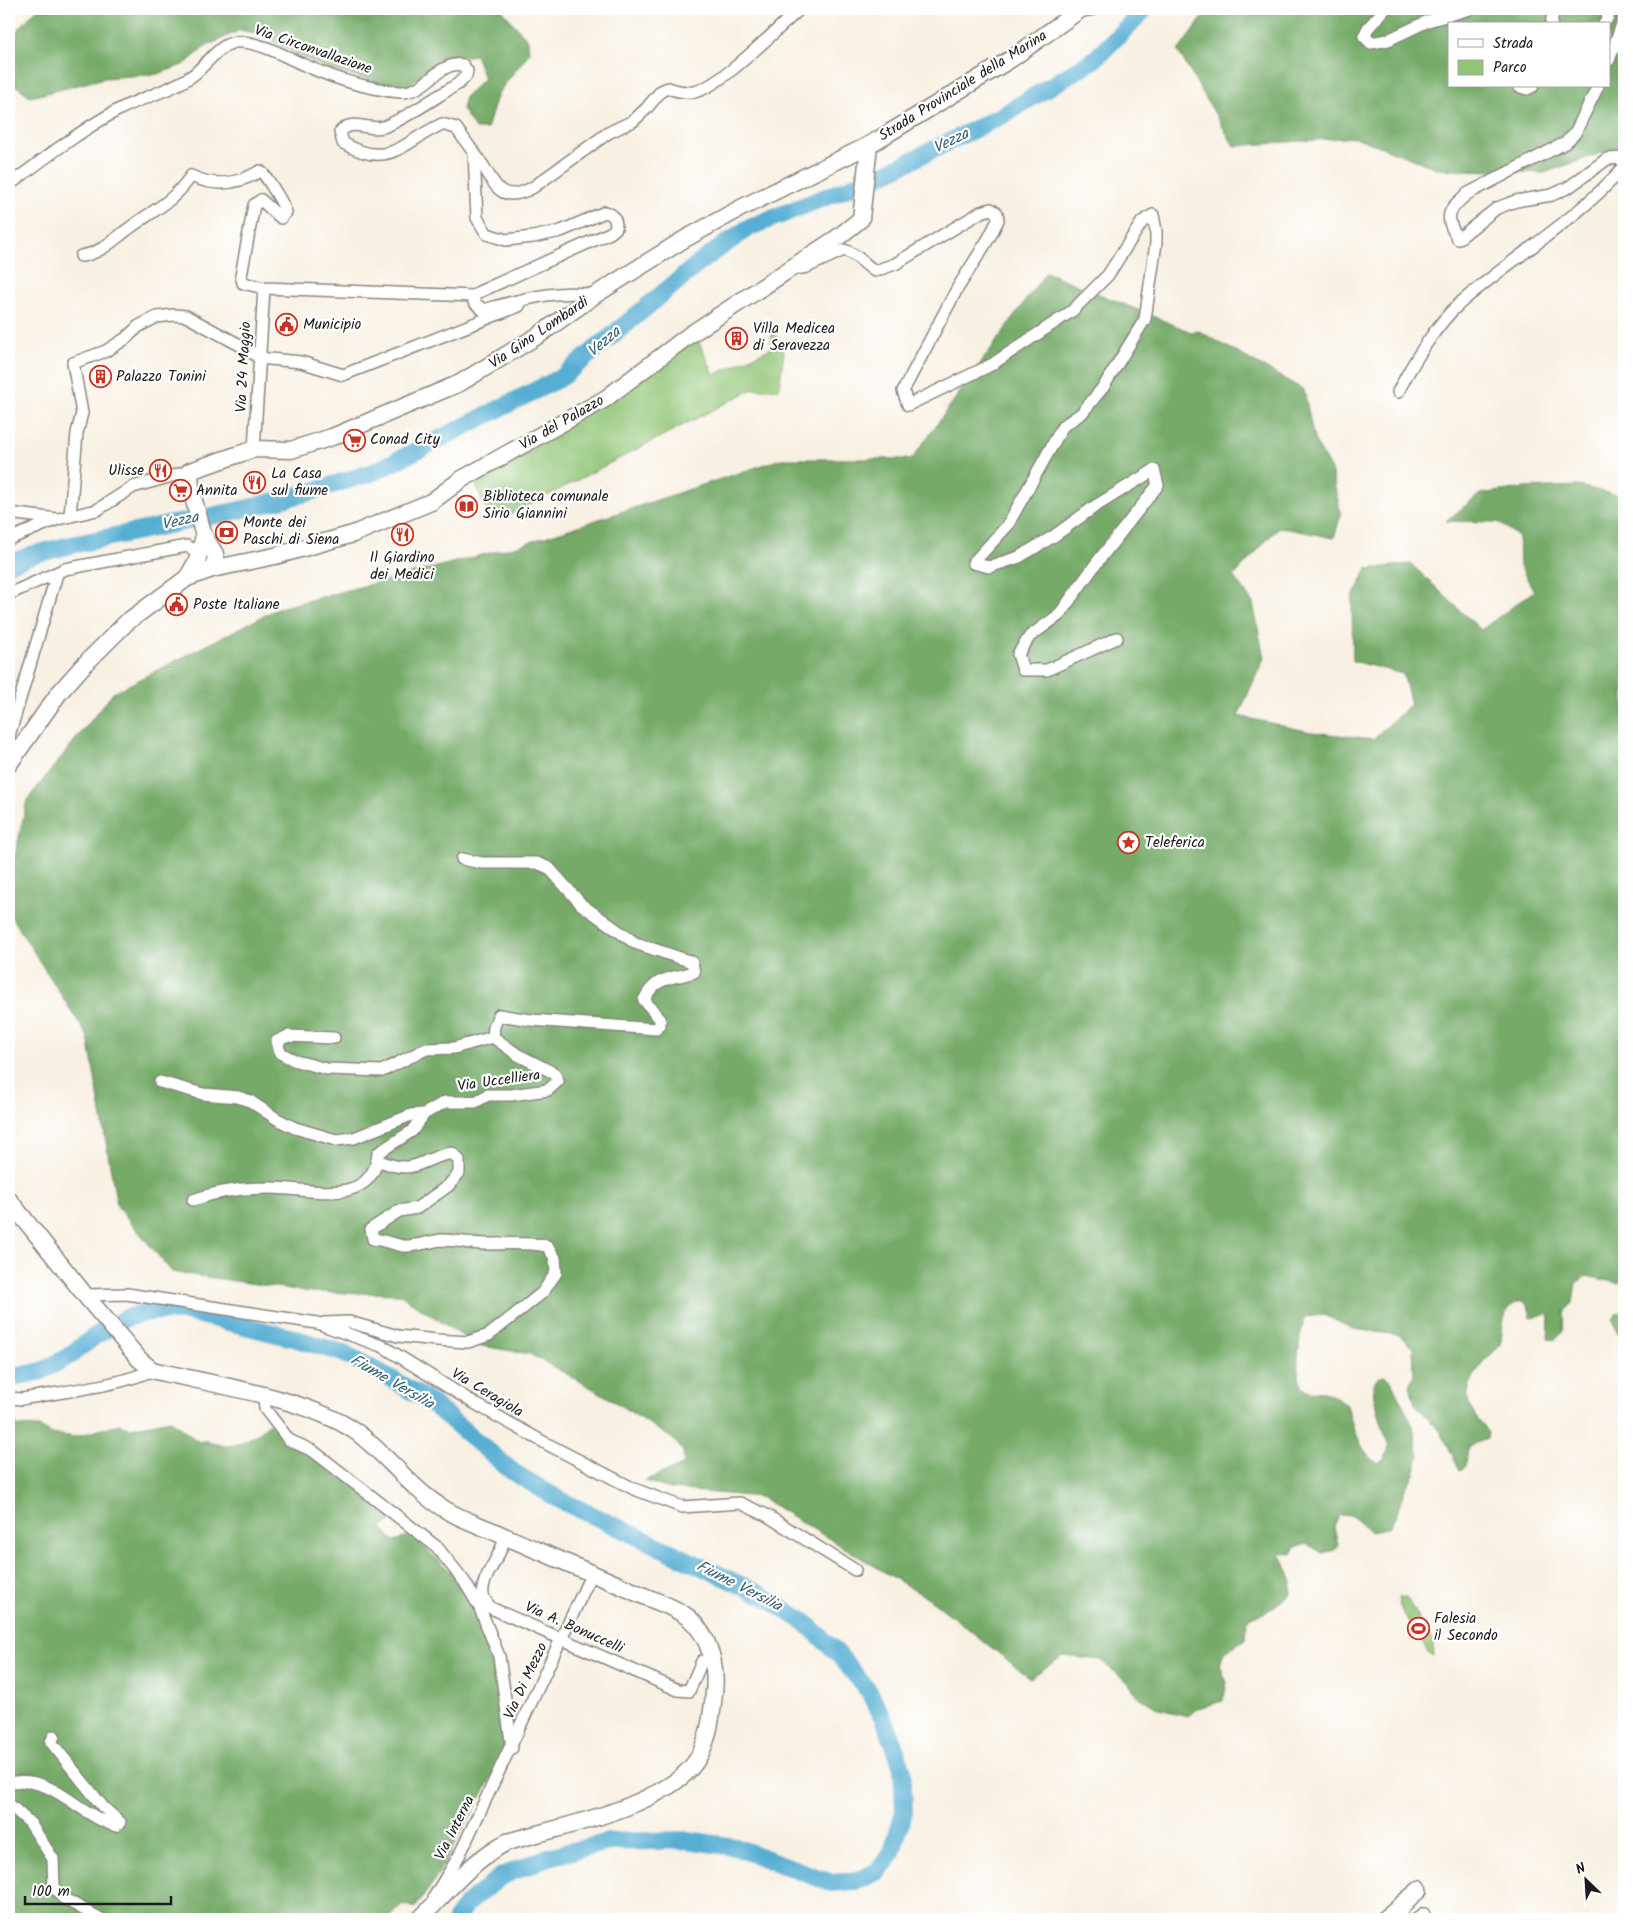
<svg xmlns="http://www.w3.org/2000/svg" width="1633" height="1928" font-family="Kalam,sans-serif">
	<rect width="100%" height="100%" fill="#fff"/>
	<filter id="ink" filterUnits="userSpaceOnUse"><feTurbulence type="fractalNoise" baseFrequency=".02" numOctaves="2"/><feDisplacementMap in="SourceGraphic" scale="10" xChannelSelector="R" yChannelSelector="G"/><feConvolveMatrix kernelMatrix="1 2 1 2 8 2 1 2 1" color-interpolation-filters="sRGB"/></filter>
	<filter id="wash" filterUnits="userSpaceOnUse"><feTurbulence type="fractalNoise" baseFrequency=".0096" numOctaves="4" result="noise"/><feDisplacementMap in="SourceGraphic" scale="20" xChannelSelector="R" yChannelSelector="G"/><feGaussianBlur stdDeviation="1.12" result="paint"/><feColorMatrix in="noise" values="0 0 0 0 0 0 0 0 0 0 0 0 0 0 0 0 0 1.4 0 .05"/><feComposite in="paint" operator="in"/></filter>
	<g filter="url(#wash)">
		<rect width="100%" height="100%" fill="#f8f0e2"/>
		<g fill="#91c576" stroke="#567049">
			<path d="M772,326L784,352L779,389H753L508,516C483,515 483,503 475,482L478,477L697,338L714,375L771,348Z"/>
			<path d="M1406,1597L1433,1642L1434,1656L1428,1652L1401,1609L1398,1598Z"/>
		</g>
		<g fill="#74aa67" stroke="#486342" fill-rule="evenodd">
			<path d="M37,9H501L528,40L529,53L498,93L487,129H475L462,109L465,97L484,78L475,55L437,60L409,86L390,85L327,69L256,33L240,30L205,47L185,64L158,74L105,78L31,97L11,82L17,31Z"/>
			<path d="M1209,9H1624V145L1544,173L1439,169L1355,137L1234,146L1178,51ZM1449,24H1609V86H1449Z"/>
			<path d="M1046,272L1191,332L1199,331L1304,390L1314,439L1331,470L1341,514L1334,538L1279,527L1234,576L1253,603L1264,658L1238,716L1311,732L1373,739L1411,704L1403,674L1353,661L1352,599L1367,569L1411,564L1481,630L1534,591L1520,566L1519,537L1498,522L1446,521L1480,494L1523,488L1580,486L1617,495L1624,508V1279L1618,1283L1587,1276L1576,1283L1573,1303L1564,1312L1563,1332L1555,1340L1548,1338L1549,1314L1531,1317L1528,1305L1522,1301C1502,1305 1502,1328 1501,1345C1487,1357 1462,1383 1469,1404C1472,1414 1482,1424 1488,1433L1487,1439L1468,1446L1466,1466L1460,1470L1441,1432L1415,1404L1410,1385L1414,1373L1413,1348L1399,1335L1353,1329L1324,1315L1304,1317C1301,1333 1291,1378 1305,1389C1311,1395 1316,1391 1323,1392C1331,1393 1340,1401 1347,1405C1352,1425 1360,1454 1379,1463L1385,1459L1389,1447L1374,1398L1373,1384L1378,1378L1384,1376L1390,1379L1413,1426L1419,1456L1414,1474L1404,1491L1396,1516L1389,1527L1371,1532L1352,1516L1340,1515L1334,1526L1338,1545L1335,1550L1322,1553L1306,1543L1294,1548L1292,1554L1280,1552L1292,1582L1291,1594L1265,1613L1252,1616L1247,1620L1246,1639L1224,1652L1220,1665L1227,1683L1223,1701L1198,1708L1188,1716L1159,1709L1137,1696L1130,1685L1101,1660L1063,1656L1030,1678L934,1602L760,1497L671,1489L644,1481L684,1464L683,1451L673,1439L599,1392L530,1354L476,1345L399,1294L311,1292L172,1272L117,1206L88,1037L9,913V883L27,800L113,693L279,608L521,545L781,459H912Z"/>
			<path d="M1624,1311V1336L1617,1332L1613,1320L1616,1314Z"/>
			<path d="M9,1411H13L16,1426L40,1427L52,1434L75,1437L119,1424L131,1428L170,1420L199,1442C209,1438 215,1445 225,1446C238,1447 261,1433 269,1423L307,1453L340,1474L391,1520L382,1528L394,1541L411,1535L454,1574L473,1603L488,1640L504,1730V1750L494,1773L435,1880L415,1908L402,1904L389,1919H9Z"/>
		</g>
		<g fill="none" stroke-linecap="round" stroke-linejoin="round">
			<g stroke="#56aed3" stroke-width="18">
				<path d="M9,564L31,555L67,546L245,509L310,492L374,472L562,377L703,260L748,228L886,173L1003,115L1095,59L1145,9"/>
				<path d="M9,1378L42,1371L69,1356L95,1336L126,1318L154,1311L188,1312L293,1338L343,1353L390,1378L430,1402L513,1472L562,1501L762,1595L806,1623L839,1655L870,1693L887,1726L902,1768L904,1812L891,1855L878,1871L857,1881L832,1883L735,1847L687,1840L609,1842L548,1857L500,1877L467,1904L456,1919"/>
			</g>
		</g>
	</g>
	<g filter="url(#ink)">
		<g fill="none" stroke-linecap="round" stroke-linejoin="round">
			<defs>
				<g id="minor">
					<path d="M1385,9L1368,28L1364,36L1371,43L1388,40L1428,21L1470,9"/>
					<path d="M1076,12L1094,9"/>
					<path d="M1551,24L1554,9"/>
					<path d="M1604,24L1612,9"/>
					<path d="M1609,60L1624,19"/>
					<path d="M1518,86L1527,89L1533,86"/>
					<path d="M474,153C495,177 494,207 532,188L608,133L633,121L646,109L661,91L668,88C677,91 685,93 694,92C721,87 777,28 800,9"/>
					<path d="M9,185C42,160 81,130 118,110C142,97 171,91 193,75C208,64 222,39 242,42C266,44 287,58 309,67C336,79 370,89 400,92C426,94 438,60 463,65L467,71L466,76L458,84C440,94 401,122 383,127C368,131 351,118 340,132L343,143C390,170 401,143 442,124L456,128L474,153L477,218L487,234L506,240L533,237L561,231L605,212C614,214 616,219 616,228L610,233L479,292L474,296V302L483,310C519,300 557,289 595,295"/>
					<path d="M81,256C102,253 114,239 131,227C155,209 172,203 191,176C215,187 237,185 260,171C265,173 284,205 286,212L281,218L261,200L254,205L241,276L243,283L264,288L474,296"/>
					<path d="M795,269L807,267L844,250C858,254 863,264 875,271L895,264L981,212L991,209L997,213L998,220L989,238L957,289L903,391L908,405L991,365L1072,311L1108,275L1142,222L1153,215L1156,231V243L1145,319L1104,386L1082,413L1063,426L1007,526L973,563L989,567L1019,557L1054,536L1094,507L1154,470L1158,485L1095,565L1059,615L1030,636L1018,654L1023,670H1047L1117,638"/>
					<path d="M1398,392C1412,364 1436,325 1459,304C1513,257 1576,221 1624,167L1623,158L1607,159L1569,187L1552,195L1516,201L1497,208L1458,239C1444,216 1447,211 1467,194L1565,143L1575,133L1598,86"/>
					<path d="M254,449L264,288"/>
					<path d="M9,513L57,519"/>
					<path d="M70,516L77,433L82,413L73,363L106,351L125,339L139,326L157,317L174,315L186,316L249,350L259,358L301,362L343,375L519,306"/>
					<path d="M9,539L58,519L97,510L133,487L190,471"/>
					<path d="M9,594L65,569L187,546L194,550L198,557"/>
					<path d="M9,736L57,574"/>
					<path d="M462,859L482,863H537L549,868L582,905L635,943L692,962L694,972C671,980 656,975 644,1000L660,1019V1025L656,1029L531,1020L499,1015L494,1026L493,1037"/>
					<path d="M334,1038L288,1036L277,1041L280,1053L296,1061L327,1069L382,1071L426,1049L454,1048L493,1037"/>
					<path d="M160,1082L203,1094L238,1097L250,1101L277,1119L295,1128L336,1140L354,1138L411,1115L424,1114"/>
					<path d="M193,1200C218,1191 242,1188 269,1188C306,1187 373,1210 378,1153L412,1131L424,1114L445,1102H475L488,1095H511L548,1090L558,1081L554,1073L518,1055L493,1037"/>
					<path d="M85,1295L127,1294L317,1323L384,1347L474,1403L547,1444L634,1489L682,1507L740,1503L766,1515L855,1570"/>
					<path d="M324,1323L349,1322L398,1336L437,1340L468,1342L489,1335L542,1293L556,1273L555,1258L547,1246C524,1242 507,1244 485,1244C470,1244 457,1240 442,1240C431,1241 413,1247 403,1246C393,1244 384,1240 373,1239L371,1229L399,1211L417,1208L448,1186L459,1173V1160L452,1153C417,1159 418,1177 377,1160"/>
					<path d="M264,1397L265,1409L289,1440L313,1451L437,1547L464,1581L479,1606L499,1656L512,1748"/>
					<path d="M9,1398L22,1399C58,1392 121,1386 152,1370"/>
					<path d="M505,1536C503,1555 480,1578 483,1594C483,1599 488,1604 491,1608L678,1690L689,1691L702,1661"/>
					<path d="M9,1783C52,1773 78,1815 116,1826L120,1822L103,1807L51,1742L54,1736"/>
					<path d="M9,1804L30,1823L53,1859L54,1887L63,1898L101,1919"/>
					<path d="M434,1897L459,1856L592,1573"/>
					<path d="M1380,1919L1420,1886L1421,1891L1393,1919"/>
					<path d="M1417,1919L1424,1914"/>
				</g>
				<g id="secondary">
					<path d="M212,569L216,559L215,554L204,536L191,490L190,471L254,449L291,450L332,437L460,383L539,335L595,295L683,240L741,208L869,145L1011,59L1081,9"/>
					<path d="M187,578L197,561L204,536"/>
					<path d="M9,764L59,693L82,667L127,622L187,578L212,569L275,556L353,534L431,502L462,479L605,399L688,336L837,238L861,219L869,145"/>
					<path d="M9,1200L85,1295L139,1359L152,1370C210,1384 306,1398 355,1431C387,1454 411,1490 446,1510C461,1519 479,1525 495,1532C542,1553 590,1572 637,1593C654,1601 674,1606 689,1618C710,1637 717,1666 714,1693C712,1714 709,1739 698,1758C670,1806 559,1827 507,1842C472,1860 447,1892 420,1919"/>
				</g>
			</defs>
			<use href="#minor" stroke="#8a867f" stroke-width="14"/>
			<use href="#secondary" stroke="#8a867f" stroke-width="19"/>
			<use href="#minor" stroke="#fff" stroke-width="11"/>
			<use href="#secondary" stroke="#fff" stroke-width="16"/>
		</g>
	</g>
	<defs>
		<symbol id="civic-ring" viewBox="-11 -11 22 22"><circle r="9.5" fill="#fff" stroke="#c8321e" stroke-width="1.5"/><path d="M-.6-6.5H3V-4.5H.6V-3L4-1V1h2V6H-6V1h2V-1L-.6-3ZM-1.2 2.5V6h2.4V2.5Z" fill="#c8321e"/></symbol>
		<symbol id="building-ring" viewBox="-11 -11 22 22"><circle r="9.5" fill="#fff" stroke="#c8321e" stroke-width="1.5"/><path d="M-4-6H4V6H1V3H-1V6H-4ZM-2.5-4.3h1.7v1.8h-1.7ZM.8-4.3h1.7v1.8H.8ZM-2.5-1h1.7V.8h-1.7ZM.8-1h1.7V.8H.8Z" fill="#c8321e"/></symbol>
		<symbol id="supermarket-ring" viewBox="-11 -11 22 22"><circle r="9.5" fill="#fff" stroke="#c8321e" stroke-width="1.5"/><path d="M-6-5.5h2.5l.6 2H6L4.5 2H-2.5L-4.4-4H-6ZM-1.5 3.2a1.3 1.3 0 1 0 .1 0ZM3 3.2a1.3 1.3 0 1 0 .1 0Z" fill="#c8321e"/></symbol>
		<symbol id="restaurant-ring" viewBox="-11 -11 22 22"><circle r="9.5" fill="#fff" stroke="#c8321e" stroke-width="1.5"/><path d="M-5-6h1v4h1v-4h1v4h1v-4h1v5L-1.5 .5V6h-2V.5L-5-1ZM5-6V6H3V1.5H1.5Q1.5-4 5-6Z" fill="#c8321e"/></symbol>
		<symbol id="library-ring" viewBox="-11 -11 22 22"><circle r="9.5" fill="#fff" stroke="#c8321e" stroke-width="1.5"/><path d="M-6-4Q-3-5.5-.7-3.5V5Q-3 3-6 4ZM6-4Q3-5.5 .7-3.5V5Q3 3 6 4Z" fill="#c8321e"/></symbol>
		<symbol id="bank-ring" viewBox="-11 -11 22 22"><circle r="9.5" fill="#fff" stroke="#c8321e" stroke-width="1.5"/><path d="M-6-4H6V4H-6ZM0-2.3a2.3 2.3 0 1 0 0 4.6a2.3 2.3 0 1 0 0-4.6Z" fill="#c8321e"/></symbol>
		<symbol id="sight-ring" viewBox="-11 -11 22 22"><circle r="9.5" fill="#fff" stroke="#c8321e" stroke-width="1.5"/><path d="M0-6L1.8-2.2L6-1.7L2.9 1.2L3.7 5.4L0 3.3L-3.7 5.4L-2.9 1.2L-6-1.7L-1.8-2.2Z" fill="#c8321e"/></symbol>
		<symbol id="stadium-ring" viewBox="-11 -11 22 22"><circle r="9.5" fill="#fff" stroke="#c8321e" stroke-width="1.5"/><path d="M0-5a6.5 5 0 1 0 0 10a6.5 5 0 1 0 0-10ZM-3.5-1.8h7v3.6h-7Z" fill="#c8321e"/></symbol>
	</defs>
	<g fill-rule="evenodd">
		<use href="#civic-ring" x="274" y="312" width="25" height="25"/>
		<use href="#building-ring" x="724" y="326" width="25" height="25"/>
		<use href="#building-ring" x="88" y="364" width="25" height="25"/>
		<use href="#supermarket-ring" x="342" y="428" width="25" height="25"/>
		<use href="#restaurant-ring" x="148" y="458" width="25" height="25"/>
		<use href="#restaurant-ring" x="242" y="470" width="25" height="25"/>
		<use href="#supermarket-ring" x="168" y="478" width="25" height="25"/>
		<use href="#library-ring" x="454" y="494" width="25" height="25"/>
		<use href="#bank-ring" x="214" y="520" width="25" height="25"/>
		<use href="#restaurant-ring" x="390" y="522" width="25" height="25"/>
		<use href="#civic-ring" x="164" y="592" width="25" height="25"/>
		<use href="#sight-ring" x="1116" y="830" width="25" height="25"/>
		<use href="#stadium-ring" x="1406" y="1616" width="25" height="25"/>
	</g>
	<g text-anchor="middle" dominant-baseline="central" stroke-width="4.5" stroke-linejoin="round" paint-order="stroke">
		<g font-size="15" fill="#1c1c1c" stroke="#fff">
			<text transform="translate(313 50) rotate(19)">Via Circonvallazione</text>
			<text transform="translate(963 86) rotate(-32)">Strada Provinciale della Marina</text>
			<text transform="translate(539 333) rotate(-34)">Via Gino Lombardi</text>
			<text transform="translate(244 367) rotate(-87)">Via 24 Maggio</text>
			<text transform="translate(562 423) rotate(-30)">Via del Palazzo</text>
			<text transform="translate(499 1081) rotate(-8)">Via Uccelliera</text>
			<text transform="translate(487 1393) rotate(31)">Via Ceragiola</text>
			<text transform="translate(574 1628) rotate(24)">Via A. Bonuccelli</text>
			<text transform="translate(526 1681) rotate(-65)">Via Di Mezzo</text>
			<text transform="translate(455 1828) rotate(-63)">Via Interna</text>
		</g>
		<g font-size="15" fill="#1c1c1c" stroke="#fff" text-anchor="start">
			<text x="303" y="325">Municipio</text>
			<text x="753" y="329">Villa Medicea<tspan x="753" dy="17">di Seravezza</tspan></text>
			<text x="116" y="377">Palazzo Tonini</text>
			<text x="370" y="440">Conad City</text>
			<text x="144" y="471" text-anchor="end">Ulisse</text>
			<text x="271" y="474">La Casa<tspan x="271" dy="17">sul fiume</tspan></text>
			<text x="196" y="491">Annita</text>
			<text x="483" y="497">Biblioteca comunale<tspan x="483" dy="17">Sirio Giannini</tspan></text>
			<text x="243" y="523">Monte dei<tspan x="243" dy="17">Paschi di Siena</tspan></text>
			<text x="402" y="558" text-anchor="middle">Il Giardino<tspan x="402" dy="17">dei Medici</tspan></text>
			<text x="193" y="605">Poste Italiane</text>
			<text x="1145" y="843">Teleferica</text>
			<text x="1434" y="1619">Falesia<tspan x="1434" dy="17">il Secondo</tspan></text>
		</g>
		<g font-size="16" font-style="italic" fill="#365e6e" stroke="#fff">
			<text transform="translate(951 141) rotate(-26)">Vezza</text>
			<text transform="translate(604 342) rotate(-40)">Vezza</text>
			<text transform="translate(180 521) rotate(-13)">Vezza</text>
			<text transform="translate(392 1382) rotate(30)">Fiume Versilia</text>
			<text transform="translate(739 1586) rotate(27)">Fiume Versilia</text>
		</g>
	</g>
	<rect width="1633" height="1928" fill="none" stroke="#fff" stroke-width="30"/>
	<rect x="1448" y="22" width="162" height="65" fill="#ffffff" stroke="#a4a4a4"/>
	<rect x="1458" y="39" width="25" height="8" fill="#ffffff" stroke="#a4a4a4"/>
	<text x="1493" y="48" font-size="15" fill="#1c1c1c">Strada</text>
	<rect x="1458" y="60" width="25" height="15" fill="#91c576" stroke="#a4a4a4"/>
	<text x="1493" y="72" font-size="15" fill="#1c1c1c">Parco</text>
	<g transform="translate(1586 1880) rotate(335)" stroke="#ffffff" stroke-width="4" paint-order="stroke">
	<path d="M0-4L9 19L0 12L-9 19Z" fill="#1c1c1c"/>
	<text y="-8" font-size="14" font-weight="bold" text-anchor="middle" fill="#1c1c1c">N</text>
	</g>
	<path d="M25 1896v8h146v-8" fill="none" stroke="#1c1c1c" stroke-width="2.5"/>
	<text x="32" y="1896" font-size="15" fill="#1c1c1c" stroke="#ffffff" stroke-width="4" paint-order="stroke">100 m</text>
</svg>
